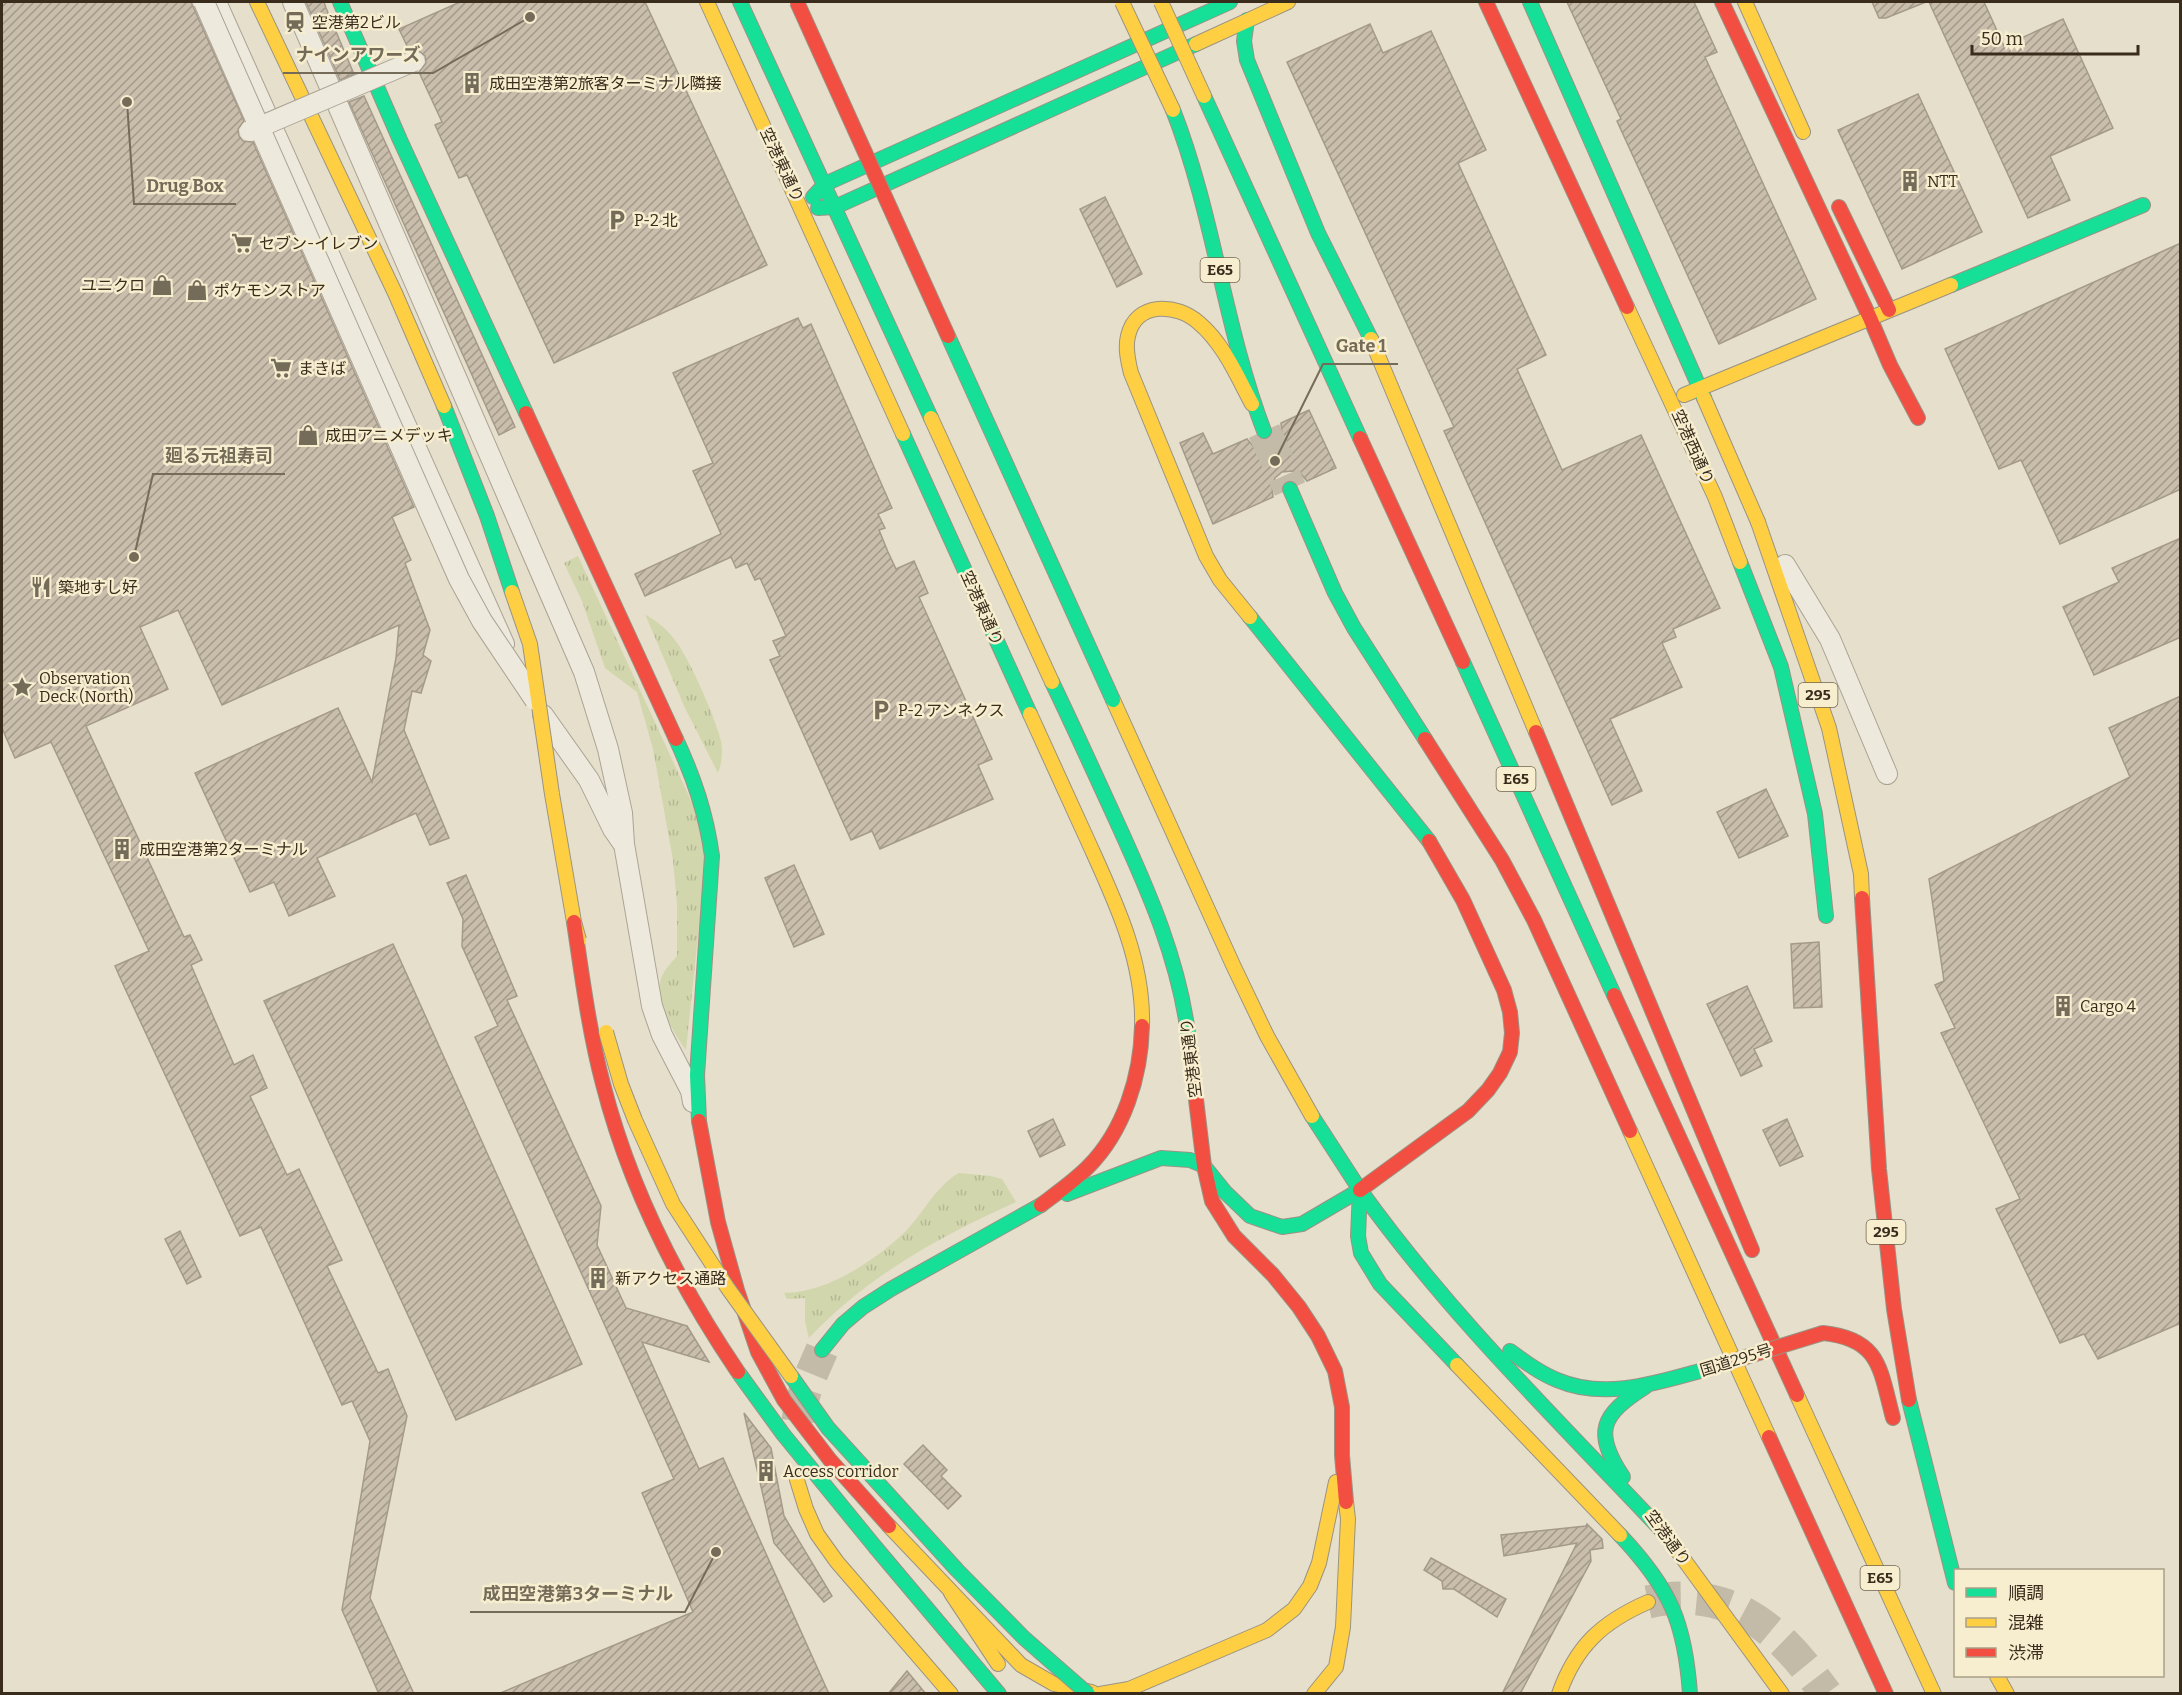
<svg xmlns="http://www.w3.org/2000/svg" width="2182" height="1695" font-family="Bitter,'Noto Sans JP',serif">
	<defs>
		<pattern id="grass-tufts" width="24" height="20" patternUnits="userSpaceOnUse" patternTransform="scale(1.5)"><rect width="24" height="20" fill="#d2d6ac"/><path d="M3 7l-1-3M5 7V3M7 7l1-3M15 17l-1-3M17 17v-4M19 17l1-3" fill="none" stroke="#b5b893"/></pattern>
		<pattern id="building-hatch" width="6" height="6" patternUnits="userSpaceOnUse" patternTransform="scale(1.5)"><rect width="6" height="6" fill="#c9bdac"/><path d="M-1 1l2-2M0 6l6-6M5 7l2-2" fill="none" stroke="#a49a8b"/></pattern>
	</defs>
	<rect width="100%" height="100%" fill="#e5dfcb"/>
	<g fill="url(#grass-tufts)">
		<path d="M578,556L701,822L706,860L686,1050C674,1034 654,1000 661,979C664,970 671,963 677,956V904L673,860L653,749L637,692L605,668L582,601L564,563Z"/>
		<path d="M645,614C656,621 666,628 674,639C689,657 715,717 721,741C723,752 722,763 718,773L685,708Z"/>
		<path d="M959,1173L991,1176L1002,1179L1016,1202C940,1236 866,1277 809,1338L805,1322V1298L787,1299L784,1293C827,1293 876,1260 906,1231C924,1212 936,1186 959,1173Z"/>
	</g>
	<g fill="url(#building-hatch)" stroke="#a59a8a" stroke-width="1.5">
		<path d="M2,2H191L244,121L238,129L239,136L243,141L253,142L414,507L392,517L411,560L405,563L430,630L423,655L431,661L421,693L412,691L404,730L449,838L430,845L416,813L317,858L335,896L289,916L274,882L250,892L195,773L338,708L372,782L396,658L399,625L222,705L178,610L140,627L168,689L86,726L184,937L190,935L202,960L191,965L234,1065L253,1055L267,1088L250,1096L287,1175L299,1169L342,1260L327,1266L378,1373L388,1369L407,1416L370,1598L414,1694H379L342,1610L370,1441L352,1401L342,1405L261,1227L240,1236L122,982L115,966L149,951L51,742L15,758L2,728Z"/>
		<path d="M306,2H324L326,8L354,74L340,80Z"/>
		<path d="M460,2H645L767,265L554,363L467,175L459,178L435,125L442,122L419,72L426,63L425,56L416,49L409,50L399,29Z"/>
		<path d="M1567,2H1694L1717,52L1705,57L1816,299L1719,344L1617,121L1621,119Z"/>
		<path d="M1872,2H1926L1886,18H1879Z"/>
		<path d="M1929,2H1984L2004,46L2063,19L2113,128L2050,156L2070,200L2028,218Z"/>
		<path d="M1370,24L1383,53L1431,31L1486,150L1458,163L1546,355L1517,369L1562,470L1641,435L1720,608L1673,629L1676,637L1662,643L1682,687L1610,719L1642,791L1612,805L1444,431L1454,427L1287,62Z"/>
		<path d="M1918,94L1982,232L1902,269L1838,130Z"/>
		<path d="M364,96L515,427L499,435L349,102Z"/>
		<path d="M1105,197L1142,274L1117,287L1080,209Z"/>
		<path d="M2181,243V489L2060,544L2021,460L1999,469L1945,349Z"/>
		<path d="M798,318L803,328L811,324L892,508L878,514L885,528L879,530L888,552L896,569L914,561L928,593L919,597L992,759L978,765L993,799L880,849L872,831L851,840L770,660L780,656L773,641L786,636L760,578L755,580L747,563L736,568L731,557L645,596L635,574L721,534L693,471L713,463L673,373Z"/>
		<path d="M1309,410L1336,468L1307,481L1301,474L1293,471L1282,472L1275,478L1272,486L1273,497L1213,524L1180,443L1203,433L1213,454L1247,439L1253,446L1260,449H1270L1278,443L1282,435L1281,423Z"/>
		<path d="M2181,538V637L2094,675L2063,607L2119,582L2112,568Z"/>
		<path d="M2181,696V1323L2098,1359L2084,1334L2060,1343L1996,1209L2020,1199L1941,1033L1955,1028L1935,985L1944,981L1929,879L2130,777L2109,728Z"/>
		<path d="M1766,789L1788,836L1739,858L1717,812Z"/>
		<path d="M794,865L824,934L794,947L765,878Z"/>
		<path d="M466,875L517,996L507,1000L601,1206L597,1245L626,1308L687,1326L709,1362L642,1342L699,1469L723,1458L829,1694H498L693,1612L642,1493L674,1479L475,1037L498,1026L462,946L463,919L447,883Z"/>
		<path d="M1819,942L1822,1007L1794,1008L1791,944Z"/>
		<path d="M393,944L582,1364L456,1420L264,1001Z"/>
		<path d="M1747,986L1772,1041L1754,1049L1762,1066L1741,1076L1707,1004Z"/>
		<path d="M1053,1119L1065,1145L1040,1157L1028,1131Z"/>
		<path d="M1787,1119L1803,1156L1780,1166L1763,1130Z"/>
		<path d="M180,1231L201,1277L187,1284L165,1239Z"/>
		<path d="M744,1413L771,1448L784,1516L832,1596L824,1602L774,1543Z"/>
		<path d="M923,1445L947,1470L941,1476L961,1496L948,1509L904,1464Z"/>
		<path d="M1587,1524L1602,1539L1603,1548L1590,1550L1591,1561L1520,1694H1502L1577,1543L1504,1556L1501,1535L1586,1526Z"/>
		<path d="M1431,1558L1506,1599L1497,1617L1454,1589H1443L1442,1581L1424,1570Z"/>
		<path d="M907,1671L926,1694H888Z"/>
	</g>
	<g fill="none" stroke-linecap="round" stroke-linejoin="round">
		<g stroke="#c3bba8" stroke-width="33" stroke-dasharray="33 16" stroke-linecap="butt">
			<path d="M1264,431L1290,489"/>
			<path d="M798,1421C801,1396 812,1373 822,1350"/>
			<path d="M1648,1602C1732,1584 1780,1630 1826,1694"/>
		</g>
		<defs>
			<g id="street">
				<path d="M216,2L504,644"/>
				<path d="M293,2L584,672L608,749L622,813L624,844L652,1006L662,1035L691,1091L693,1102"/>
				<path d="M1785,565L1830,639L1887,774"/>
				<path d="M543,715L589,780L613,829L622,842"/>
			</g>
			<g id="fast">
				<path d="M340,2L400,140L526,413"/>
				<path d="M740,2L931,418"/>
				<path d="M1530,2L1704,398"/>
				<path d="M1247,20L1244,41L1247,60L1318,233L1371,339"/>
				<path d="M1204,96L1360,438"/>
				<path d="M1173,110C1214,215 1224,326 1264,431"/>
				<path d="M813,197L825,184L1230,2"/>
				<path d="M818,208L835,207L1196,44"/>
				<path d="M1951,285L2143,205"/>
				<path d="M444,406L487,516L512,592"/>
				<path d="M903,434L1030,714"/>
				<path d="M1290,489L1335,593L1354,628L1425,739"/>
				<path d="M1740,562L1781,667L1815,814L1826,916"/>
				<path d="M1250,617L1429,841"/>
				<path d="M1463,662L1614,995"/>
				<path d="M1052,682C1074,728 1095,774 1116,820C1149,892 1180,962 1189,1041"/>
				<path d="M676,739C694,778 706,813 712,856L697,1075L699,1121"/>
				<path d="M1312,1116L1360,1190L1358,1236L1361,1253L1380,1284L1457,1365"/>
				<path d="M1360,1190C1451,1317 1559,1421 1665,1534"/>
				<path d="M1067,1194L1161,1158L1190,1160L1204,1166L1225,1192L1250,1216L1282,1227L1302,1224L1360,1190"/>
				<path d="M822,1350L843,1324L863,1307L891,1289L1041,1205"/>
				<path d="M1510,1351C1525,1362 1540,1373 1557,1380C1606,1401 1659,1382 1707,1369"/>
				<path d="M1909,1400L1955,1583"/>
				<path d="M1623,1477C1593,1432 1601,1415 1645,1387"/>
				<path d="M1620,1535C1670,1588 1685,1622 1690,1694"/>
				<path d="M876,1548L999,1694"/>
			</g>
			<g id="slow">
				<path d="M257,2L395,293L444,406"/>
				<path d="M707,2L903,434"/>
				<path d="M1745,2L1803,132"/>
				<path d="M1196,44L1288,2"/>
				<path d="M1627,307L1715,497L1740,562"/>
				<path d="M1371,339L1536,732"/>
				<path d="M1684,395L1951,285"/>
				<path d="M1704,398L1758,522"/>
				<path d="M931,418L1052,682"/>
				<path d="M1758,522L1829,728L1861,874L1862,898"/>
				<path d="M1250,617L1220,580L1206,556L1131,373C1128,361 1125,348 1128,336C1136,301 1177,303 1199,323C1223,343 1237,376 1252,404"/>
				<path d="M1113,700L1233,965L1267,1036L1312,1116"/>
				<path d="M1030,714C1049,756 1068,798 1087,839C1114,899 1144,959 1142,1026"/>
				<path d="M1630,1131L1769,1437"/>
				<path d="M1457,1365L1620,1535"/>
				<path d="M1797,1395L1934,1694"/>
				<path d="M797,1480L806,1509L817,1534L837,1562L951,1694"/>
				<path d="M1652,1516L1782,1694"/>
				<path d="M889,1526L1021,1665L1054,1684L1092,1692"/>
				<path d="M951,1593L998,1664"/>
				<path d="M1997,1676L2007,1694"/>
				<path d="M1100,1694L1129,1689L1267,1630L1294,1609L1310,1586L1319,1563L1336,1482"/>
				<path d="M1314,1694L1336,1667L1343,1627L1348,1519L1346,1502"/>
				<path d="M1559,1694C1576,1646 1602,1622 1648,1602"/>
			</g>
			<g id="jam">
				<path d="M1486,2L1627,307"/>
				<path d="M1722,2L1870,318L1890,365L1918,418"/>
				<path d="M1839,207L1889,310"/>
				<path d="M526,413L676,739"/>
				<path d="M1360,438L1463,662"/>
				<path d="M1536,732L1752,1250"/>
				<path d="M1425,739L1502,860L1534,920L1630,1131"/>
				<path d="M1862,898L1879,1169L1894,1309L1909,1400"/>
				<path d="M1614,995L1797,1395"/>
				<path d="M1189,1041L1204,1166L1212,1201L1234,1236L1273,1275L1299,1307L1318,1336L1335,1371L1342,1407V1455L1346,1502"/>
				<path d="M699,1121L718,1222L737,1290L758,1352L784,1400L830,1460L889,1526"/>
				<path d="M1360,1190L1468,1111L1488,1090L1500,1073L1510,1052L1512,1033L1510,1012L1504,990L1463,900L1429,841"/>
				<path d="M1041,1205C1057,1193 1074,1181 1088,1167C1124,1131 1141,1076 1142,1026"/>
				<path d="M1823,1333C1881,1339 1880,1370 1893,1418"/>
				<path d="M1769,1437L1886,1694"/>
			</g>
		</defs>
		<use href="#street" stroke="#aaa395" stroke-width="22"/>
		<use href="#fast" stroke="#9a9384" stroke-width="16"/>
		<use href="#slow" stroke="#9a9384" stroke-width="16"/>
		<use href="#jam" stroke="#9a9384" stroke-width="16"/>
		<use href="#street" stroke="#ede9dd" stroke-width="20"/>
		<use href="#fast" stroke="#16e098" stroke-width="14"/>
		<use href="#slow" stroke="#ffcf43" stroke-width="14"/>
		<use href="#jam" stroke="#f24e42" stroke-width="14"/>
		<defs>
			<g id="street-bridge">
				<path d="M204,2L459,579L482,621L535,700"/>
				<path d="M250,131L414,61"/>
			</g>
			<g id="fast-bridge">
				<path d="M948,336L1113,700"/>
				<path d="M738,1372L783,1434L876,1548"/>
				<path d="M791,1376L828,1428L957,1570L1024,1638L1088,1694"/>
			</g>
			<g id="slow-bridge">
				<path d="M1122,2L1173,110"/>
				<path d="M1161,2L1204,96"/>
				<path d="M512,592L530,644L552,794L574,922L579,940"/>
				<path d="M606,1032L621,1084L635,1120L673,1204L727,1287L791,1376"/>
			</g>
			<g id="jam-bridge">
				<path d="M797,2L948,336"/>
				<path d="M574,922C582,976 589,1031 603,1084C629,1186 679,1285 738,1372"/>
				<path d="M1707,1369L1823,1333"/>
			</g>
		</defs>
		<use href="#street-bridge" stroke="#aaa395" stroke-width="22" stroke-linecap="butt"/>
		<use href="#fast-bridge" stroke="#9a9384" stroke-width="16" stroke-linecap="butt"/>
		<use href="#slow-bridge" stroke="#9a9384" stroke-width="16" stroke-linecap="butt"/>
		<use href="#jam-bridge" stroke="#9a9384" stroke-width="16" stroke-linecap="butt"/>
		<use href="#street-bridge" stroke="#ede9dd" stroke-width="20"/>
		<use href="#fast-bridge" stroke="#16e098" stroke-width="14"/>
		<use href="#slow-bridge" stroke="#ffcf43" stroke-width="14"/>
		<use href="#jam-bridge" stroke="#f24e42" stroke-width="14"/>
	</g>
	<defs>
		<symbol id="station-bare" viewBox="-9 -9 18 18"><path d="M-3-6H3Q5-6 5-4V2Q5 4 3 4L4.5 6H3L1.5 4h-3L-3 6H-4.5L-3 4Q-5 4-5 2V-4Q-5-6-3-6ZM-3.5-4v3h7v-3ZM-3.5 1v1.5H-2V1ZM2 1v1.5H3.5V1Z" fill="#756b59" stroke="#f7eed0" stroke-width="2.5" paint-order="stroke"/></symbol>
		<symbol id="building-bare" viewBox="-9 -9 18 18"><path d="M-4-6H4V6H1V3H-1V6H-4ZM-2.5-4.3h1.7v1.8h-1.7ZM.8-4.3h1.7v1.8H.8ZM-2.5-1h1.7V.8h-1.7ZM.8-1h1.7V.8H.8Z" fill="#756b59" stroke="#f7eed0" stroke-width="2.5" paint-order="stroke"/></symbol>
		<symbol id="parking-bare" viewBox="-9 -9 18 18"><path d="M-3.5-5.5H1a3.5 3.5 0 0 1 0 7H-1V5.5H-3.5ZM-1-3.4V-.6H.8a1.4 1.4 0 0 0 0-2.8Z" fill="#756b59" stroke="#f7eed0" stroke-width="2.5" paint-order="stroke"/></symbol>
		<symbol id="supermarket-bare" viewBox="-9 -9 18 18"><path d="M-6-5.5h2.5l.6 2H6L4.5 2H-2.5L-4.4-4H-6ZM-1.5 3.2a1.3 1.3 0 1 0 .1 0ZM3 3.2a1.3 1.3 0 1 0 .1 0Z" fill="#756b59" stroke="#f7eed0" stroke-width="2.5" paint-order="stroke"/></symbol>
		<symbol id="shop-bare" viewBox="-9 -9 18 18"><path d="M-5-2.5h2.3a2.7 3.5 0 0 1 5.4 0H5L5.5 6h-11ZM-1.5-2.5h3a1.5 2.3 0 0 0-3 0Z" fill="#756b59" stroke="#f7eed0" stroke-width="2.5" paint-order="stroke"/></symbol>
		<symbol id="restaurant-bare" viewBox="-9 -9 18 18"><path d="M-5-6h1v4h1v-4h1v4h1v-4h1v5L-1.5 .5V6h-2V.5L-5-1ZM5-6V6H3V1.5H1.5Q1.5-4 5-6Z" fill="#756b59" stroke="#f7eed0" stroke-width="2.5" paint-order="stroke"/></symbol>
		<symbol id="sight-bare" viewBox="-9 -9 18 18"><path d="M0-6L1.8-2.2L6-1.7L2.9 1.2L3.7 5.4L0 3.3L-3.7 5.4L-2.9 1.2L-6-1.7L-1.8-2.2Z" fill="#756b59" stroke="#f7eed0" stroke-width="2.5" paint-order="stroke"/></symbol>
	</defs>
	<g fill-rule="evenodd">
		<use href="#station-bare" x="280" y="7" width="30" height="30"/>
		<use href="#building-bare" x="457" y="68" width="30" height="30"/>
		<use href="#building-bare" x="1895" y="166" width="30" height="30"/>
		<use href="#parking-bare" x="602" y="205" width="30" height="30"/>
		<use href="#supermarket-bare" x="227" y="228" width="30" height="30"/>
		<use href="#shop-bare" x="147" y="270" width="30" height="30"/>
		<use href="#shop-bare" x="182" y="275" width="30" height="30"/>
		<use href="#supermarket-bare" x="266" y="353" width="30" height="30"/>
		<use href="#shop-bare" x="293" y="420" width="30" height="30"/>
		<use href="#restaurant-bare" x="26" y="572" width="30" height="30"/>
		<use href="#sight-bare" x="7" y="672" width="30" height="30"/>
		<use href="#parking-bare" x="866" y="695" width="30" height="30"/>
		<use href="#building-bare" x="107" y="834" width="30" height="30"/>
		<use href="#building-bare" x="2048" y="991" width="30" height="30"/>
		<use href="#building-bare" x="583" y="1263" width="30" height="30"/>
		<use href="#building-bare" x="751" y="1456" width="30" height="30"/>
	</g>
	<g text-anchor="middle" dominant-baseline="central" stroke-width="5" stroke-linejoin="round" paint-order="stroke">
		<g fill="#f7eed0" stroke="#726652" stroke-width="1.5">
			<rect x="1200.5" y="258" width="39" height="24" rx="4.5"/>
			<rect x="1798.5" y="683" width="39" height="24" rx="4.5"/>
			<rect x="1496.5" y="767" width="39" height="24" rx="4.5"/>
			<rect x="1866.5" y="1220" width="39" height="24" rx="4.5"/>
			<rect x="1860.5" y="1566" width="39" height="24" rx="4.5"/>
		</g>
		<g font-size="15" font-weight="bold" fill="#392c1c">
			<text x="1220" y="270">E65</text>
			<text x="1818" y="695">295</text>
			<text x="1516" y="779">E65</text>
			<text x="1886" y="1232">295</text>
			<text x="1880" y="1578">E65</text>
		</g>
		<g font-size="16" fill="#392c1c" stroke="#f7eed0" text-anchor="start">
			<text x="312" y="22">空港第2ビル</text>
			<text x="489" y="83">成田空港第2旅客ターミナル隣接</text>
			<text x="1927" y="181">NTT</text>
			<text x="634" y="220">P-2 北</text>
			<text x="259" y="243">セブン-イレブン</text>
			<text x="145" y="285" text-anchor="end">ユニクロ</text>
			<text x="214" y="290">ポケモンストア</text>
			<text x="298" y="368">まきば</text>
			<text x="325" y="435">成田アニメデッキ</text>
			<text x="58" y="587">築地すし好</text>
			<text x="39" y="678">Observation<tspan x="39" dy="18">Deck (North)</tspan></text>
			<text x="898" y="710">P-2 アンネクス</text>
			<text x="139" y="849">成田空港第2ターミナル</text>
			<text x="2080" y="1006">Cargo 4</text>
			<text x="615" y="1278">新アクセス通路</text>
			<text x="783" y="1471">Access corridor</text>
		</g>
		<g font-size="16" fill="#392c1c" stroke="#f7eed0">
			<text transform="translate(782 165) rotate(65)">空港東通り</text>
			<text transform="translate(1693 447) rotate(66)">空港西通り</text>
			<text transform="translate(982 608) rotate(66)">空港東通り</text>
			<text transform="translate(1191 1058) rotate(-97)">空港東通り</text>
			<text transform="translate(1736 1360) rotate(-17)">国道295号</text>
			<text transform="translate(1668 1538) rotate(54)">空港通り</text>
		</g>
	</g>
	<path fill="none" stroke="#756b59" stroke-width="2" d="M530 17L433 73H283M127 102L134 204H236M1275 461L1323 364H1398M134 557L153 474H285M716 1552L685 1612H470"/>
	<g fill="#756b59" stroke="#f7eed0" stroke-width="2">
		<circle cx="530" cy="17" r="6"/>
		<circle cx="127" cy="102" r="6"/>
		<circle cx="1275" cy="461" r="6"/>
		<circle cx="134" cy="557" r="6"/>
		<circle cx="716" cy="1552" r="6"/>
	</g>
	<g font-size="18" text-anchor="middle" font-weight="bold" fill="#756b59" stroke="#f7eed0" stroke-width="5" stroke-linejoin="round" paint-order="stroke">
		<text x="358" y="61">ナインアワーズ</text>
		<text x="185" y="192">Drug Box</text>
		<text x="1361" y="352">Gate 1</text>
		<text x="219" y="462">廻る元祖寿司</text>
		<text x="578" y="1600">成田空港第3ターミナル</text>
	</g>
	<rect width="2182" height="1695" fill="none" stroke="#392c1c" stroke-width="6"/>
	<rect x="1954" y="1569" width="210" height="108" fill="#f7eed0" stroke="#aba088" stroke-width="1.5"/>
	<rect x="1966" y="1588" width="30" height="9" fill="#16e098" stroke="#aba088" stroke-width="1.5"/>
	<text x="2008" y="1599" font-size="18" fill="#392c1c">順調</text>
	<rect x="1966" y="1618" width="30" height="9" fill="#ffcf43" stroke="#aba088" stroke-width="1.5"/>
	<text x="2008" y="1629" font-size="18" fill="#392c1c">混雑</text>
	<rect x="1966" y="1648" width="30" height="9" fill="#f24e42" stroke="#aba088" stroke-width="1.5"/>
	<text x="2008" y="1659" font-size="18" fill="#392c1c">渋滞</text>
	<path d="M1972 45v9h166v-9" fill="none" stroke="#392c1c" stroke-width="3"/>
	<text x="1981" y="45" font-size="18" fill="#392c1c" stroke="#f7eed0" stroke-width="4.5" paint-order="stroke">50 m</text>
</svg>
